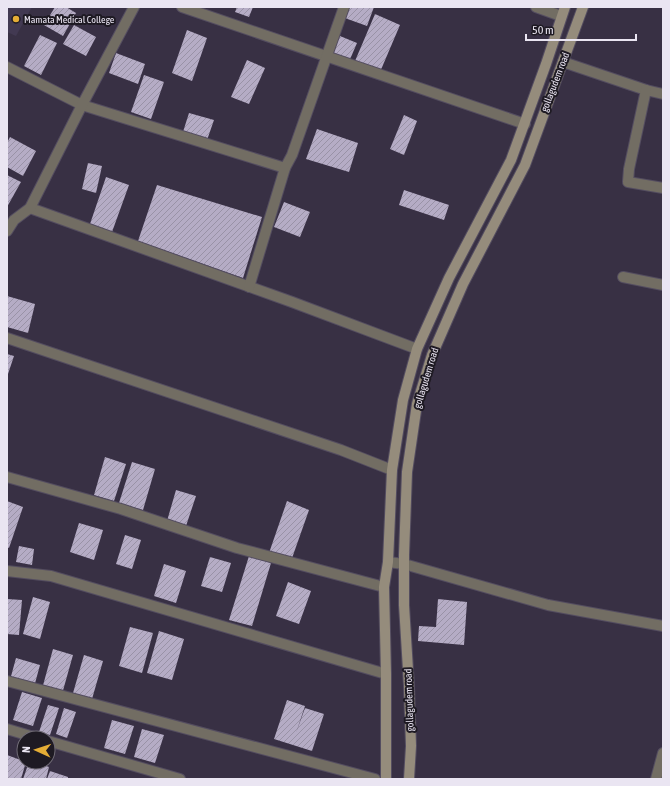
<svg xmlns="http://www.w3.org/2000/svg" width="670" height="786" font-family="'Asap Condensed',sans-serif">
	<defs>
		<pattern id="building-hatch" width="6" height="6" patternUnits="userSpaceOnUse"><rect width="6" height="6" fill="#b5acc5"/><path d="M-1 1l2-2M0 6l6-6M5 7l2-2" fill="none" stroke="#9992a6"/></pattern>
	</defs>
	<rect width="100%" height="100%" fill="#383044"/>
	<path fill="#423952" d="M7,7H32L16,36L7,32Z"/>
	<g fill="url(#building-hatch)">
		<path d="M55,7H66L76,13L63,36L44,25Z"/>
		<path d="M237,7H253L249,17L235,12Z"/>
		<path d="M346,7H374L367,26L342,17Z"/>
		<path d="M375,14L400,25L380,72L355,61Z"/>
		<path d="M74,25L96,37L86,56L63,44Z"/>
		<path d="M187,30L207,38L192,81L172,73Z"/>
		<path d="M40,35L57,43L41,75L24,66Z"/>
		<path d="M340,36L357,43L348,64L331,56Z"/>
		<path d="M116,53L145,64L138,84L109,73Z"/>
		<path d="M247,60L265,68L249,104L231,97Z"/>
		<path d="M144,75L164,82L151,119L131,112Z"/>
		<path d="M189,113L214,120L206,143L182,135Z"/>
		<path d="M404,115L417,121L404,155L390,149Z"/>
		<path d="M317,129L358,143L349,172L306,159Z"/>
		<path d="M10,137L36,151L23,176L7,167V143Z"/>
		<path d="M88,163L102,166L96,193L82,189Z"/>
		<path d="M7,175L21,182L7,207Z"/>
		<path d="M106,177L129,185L112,232L90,224Z"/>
		<path d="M157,185L262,217L243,278L138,241Z"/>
		<path d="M404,190L449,205L444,220L399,205Z"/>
		<path d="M284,202L310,212L300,237L274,227Z"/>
		<path d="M7,296L35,304L28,333L7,327Z"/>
		<path d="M7,354L14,356L7,377Z"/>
		<path d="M105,457L126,464L114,501L94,495Z"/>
		<path d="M132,462L155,469L143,510L119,503Z"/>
		<path d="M176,490L196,496L186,526L167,521Z"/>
		<path d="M7,501L23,507L9,548L7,547Z"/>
		<path d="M287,501L309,510L291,561L269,553Z"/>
		<path d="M79,523L103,530L94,560L70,552Z"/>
		<path d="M125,535L141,540L132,569L116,564Z"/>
		<path d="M19,546L34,549L32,565L16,562Z"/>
		<path d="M249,556L271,563L252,626L229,620Z"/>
		<path d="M210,557L231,563L222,592L201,586Z"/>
		<path d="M164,564L186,571L176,603L154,596Z"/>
		<path d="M288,582L311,591L299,624L276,616Z"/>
		<path d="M33,597L50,602L40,639L23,634Z"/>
		<path d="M7,599L22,600L19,635L7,634Z"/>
		<path d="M438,599L467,602L464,645L418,641L419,626L436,627Z"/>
		<path d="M130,627L153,633L142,673L119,666Z"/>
		<path d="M159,631L184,639L172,680L147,673Z"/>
		<path d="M53,649L73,655L62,694L42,689Z"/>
		<path d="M84,655L103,661L92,699L73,693Z"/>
		<path d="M16,658L40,665L34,687L10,680Z"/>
		<path d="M22,692L42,698L33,726L13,720Z"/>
		<path d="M287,700L305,706L296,733L305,708L324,714L312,751L274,739Z"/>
		<path d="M48,705L59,708L50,735L39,732Z"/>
		<path d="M64,708L76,712L67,738L56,734Z"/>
		<path d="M112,720L134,726L125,754L104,748Z"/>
		<path d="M142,729L164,735L155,763L134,757Z"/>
		<path d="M7,755L26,762L21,779H7Z"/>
		<path d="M29,762H34L49,767L46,779H23Z"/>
		<path d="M50,771L68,777V779H47Z"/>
	</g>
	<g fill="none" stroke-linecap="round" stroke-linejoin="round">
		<defs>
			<g id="street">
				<path d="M182,7L525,124"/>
				<path d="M536,7L561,16"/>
				<path d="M563,62L646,90L663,94"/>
				<path d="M7,67L82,105L285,168"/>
				<path d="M646,90L629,169L628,182L663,188"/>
				<path d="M30,208L292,302L417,349"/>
				<path d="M7,231L14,220L30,208L82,105L134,7"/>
				<path d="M623,277L663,285"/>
				<path d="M249,287L285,168L292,155L344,7"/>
				<path d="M7,338L341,450L392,470"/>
				<path d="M7,477L121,509L237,548L384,587"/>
				<path d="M388,562L404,564L548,605L663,626"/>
				<path d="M7,571L51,576L386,674"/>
				<path d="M7,681L375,779"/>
				<path d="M7,729L37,738"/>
				<path d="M48,741L180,779"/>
				<path d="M656,779L663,753"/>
			</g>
			<g id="secondary">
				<path d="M386,779V674L384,587L388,562L392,470L403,400L417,349L449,278L511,160L546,64L565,7"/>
				<path d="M409,779L411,746L409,686L404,605V555L407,472L417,404L432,355L463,284L525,165L583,7"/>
			</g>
		</defs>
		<use href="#street" stroke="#544d60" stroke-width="12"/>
		<use href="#secondary" stroke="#544d60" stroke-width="12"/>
		<use href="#street" stroke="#726d63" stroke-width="10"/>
		<use href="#secondary" stroke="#958c7c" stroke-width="10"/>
	</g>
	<circle fill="#e5ad36" stroke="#1e1a23" stroke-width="1.5" cx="16" cy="19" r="4"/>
	<g text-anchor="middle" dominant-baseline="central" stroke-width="4" stroke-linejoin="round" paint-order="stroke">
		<g font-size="10" fill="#eae5f2" stroke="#1e1a23" text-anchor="start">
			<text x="24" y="19">Mamata Medical College</text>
		</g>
		<g font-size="10" fill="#eae5f2" stroke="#1e1a23">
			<text transform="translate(555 82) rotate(-69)">gollagudem road</text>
			<text transform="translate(426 378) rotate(-73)">gollagudem road</text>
			<text transform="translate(409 700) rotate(-92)">gollagudem road</text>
		</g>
	</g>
	<rect width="670" height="786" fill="none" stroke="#eae5f2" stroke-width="16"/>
	<g transform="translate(36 750) rotate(273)"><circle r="19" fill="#1e1a23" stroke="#706b76"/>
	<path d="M0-3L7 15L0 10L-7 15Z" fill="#e5ad36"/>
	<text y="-6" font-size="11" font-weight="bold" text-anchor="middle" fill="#eae5f2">N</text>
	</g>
	<path d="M526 34v6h110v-6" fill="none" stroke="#eae5f2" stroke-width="2"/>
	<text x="532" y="34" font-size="12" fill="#eae5f2" stroke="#1e1a23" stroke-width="3" paint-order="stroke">50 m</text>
</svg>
